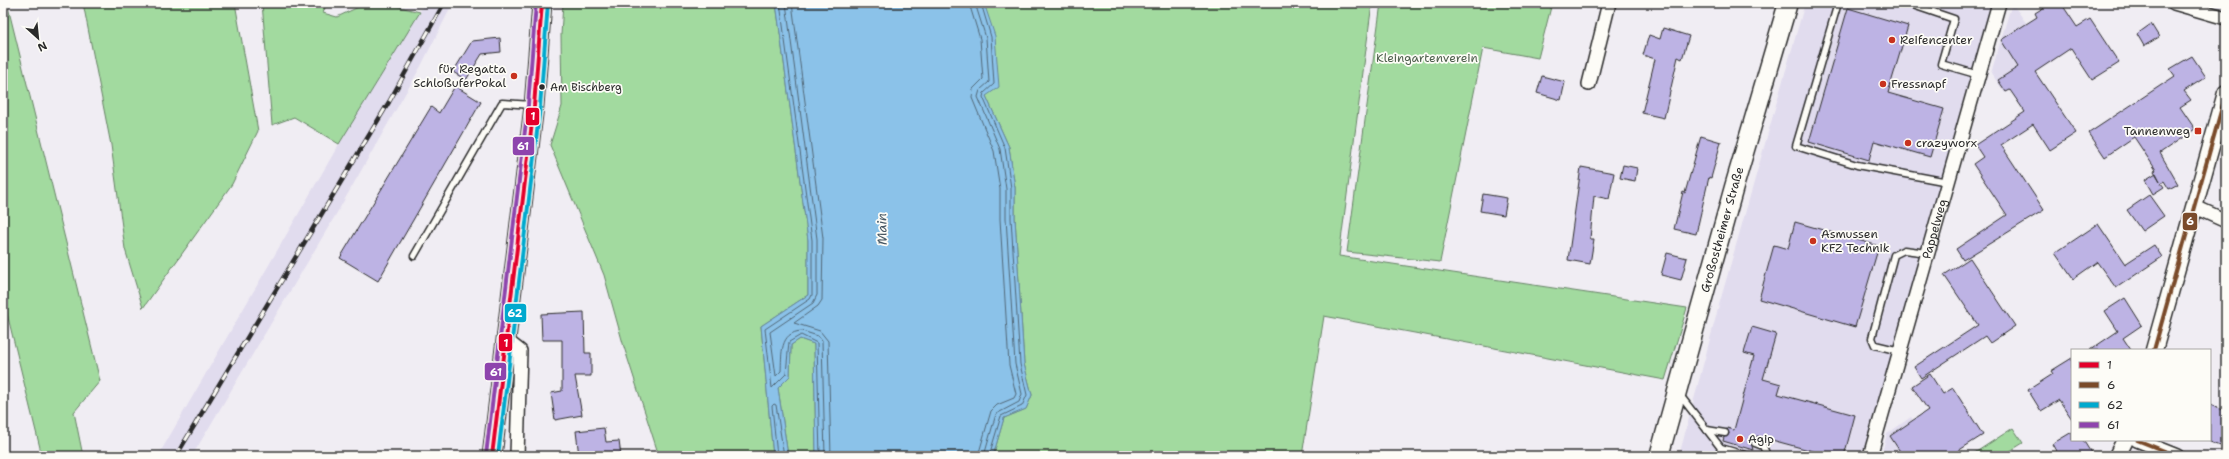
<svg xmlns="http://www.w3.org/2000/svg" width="2229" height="459" font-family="'Shantell Sans',sans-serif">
	<rect width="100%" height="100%" fill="#f0edf3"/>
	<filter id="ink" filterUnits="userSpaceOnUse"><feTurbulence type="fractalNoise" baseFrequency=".025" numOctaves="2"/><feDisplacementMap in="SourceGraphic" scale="8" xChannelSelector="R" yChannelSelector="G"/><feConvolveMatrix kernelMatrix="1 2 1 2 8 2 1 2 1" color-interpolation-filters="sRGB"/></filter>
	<g filter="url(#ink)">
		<g fill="#e1dcee">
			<path d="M425,3H453L421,66L338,211L192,456H158L339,144Z"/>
			<path d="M1805,3H1995L1863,456H1679L1719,305Z"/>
			<path d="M2012,3L2053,61L2005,93L1991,73Z"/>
			<path d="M1911,417L1938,456H1881L1887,434Z"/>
		</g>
		<g fill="#a2da9f" stroke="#668265">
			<path d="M3,3H7L100,381L74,412L83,456H42L3,297Z"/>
			<path d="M83,3H235L258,131L232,184L143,308L125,249L111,145Z"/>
			<path d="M262,3H327L323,13L337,17L367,3H383L420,12L339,144L294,117L272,125Z"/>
			<path d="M563,3H776L808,240V295L761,326L773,456H659L624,347L604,275L550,145L562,106L561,35Z"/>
			<path d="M984,3H1372L1339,256L1687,308L1665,380L1324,316L1302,456H993L1004,418L1026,409L1032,395L1024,364L1015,218V188L1009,147L986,96Z"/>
			<path d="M1381,3H1552L1538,58L1483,48L1440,262L1347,252Z"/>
			<path d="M800,339L814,344L816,456H788L778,388L790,376L791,345Z"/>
			<path d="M2013,428L2023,443L2002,456H1970Z"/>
		</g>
		<path fill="#8bc2e9" stroke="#65869d" d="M776,3H984L995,36L999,87L986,96L1009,147L1015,188V218L1024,364L1032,395L1026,409L1004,418L993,456H816L814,344L800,339L791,345L790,376L778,388L788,456H773L761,326L808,295V240Z"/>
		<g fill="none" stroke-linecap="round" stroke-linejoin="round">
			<g stroke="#516777" stroke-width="1">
				<path d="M780,3L812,240V295L810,299L765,329L772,388L786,374L789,342L801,335L817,343L820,456"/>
				<path d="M786,3L817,239V295L813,303L770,332L776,376L781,371C782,355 779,332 802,331L818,336L822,341L825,456"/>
				<path d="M792,3L823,238L822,300L818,306L794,323L820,331L828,341L831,456"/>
				<path d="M969,3L980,39L983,79L973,89L972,98L994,151L1000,189V219L1009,365L1016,394L1014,398L997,405L991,411L978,456"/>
				<path d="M975,3L986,38L989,82L980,90L978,97L1000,149L1006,189V218L1015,364L1022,394L1019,402L996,414L984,456"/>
				<path d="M981,3L991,37L994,84L984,93L983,97L1005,148L1011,188V218L1020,364L1027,395L1022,406L1001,416L989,456"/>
				<path d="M777,456L772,406L774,404L776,405L784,456"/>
			</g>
		</g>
		<g fill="#bdb3e4" stroke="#2b2b2b">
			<path d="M2051,3H2061L2077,27L2090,19L2119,63L2092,80L2071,48L2035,72L2076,133L2050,150L2033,124L2001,145L2044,210L1963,260L1956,249L2007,215L1973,164L1983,157L1975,145L2025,112L2010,90L2006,92L1998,80L2018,67L2001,40L2037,17L2035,13Z"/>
			<path d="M1848,8L1908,26L1888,93L1944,109L1930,157L1874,141L1869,160L1809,142Z"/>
			<path d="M2151,24L2159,37L2144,46L2137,34Z"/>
			<path d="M1663,28L1689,36L1682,59L1678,57L1664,118L1642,113L1655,59L1643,55L1649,35L1660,39Z"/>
			<path d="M500,38L501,52L482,54L466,80L453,72L472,41Z"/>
			<path d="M2192,56L2206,77L2184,91L2191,100L2180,107L2195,129L2160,153L2178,184L2169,189L2164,181L2161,183L2164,187L2153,194L2145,180L2156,173L2160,181L2154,171L2156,170L2134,137L2105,157L2089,133L2175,76L2170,69Z"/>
			<path d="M1542,76L1565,82L1561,100L1537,93Z"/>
			<path d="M455,86L481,102L378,281L340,258L431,107L439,113Z"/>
			<path d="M1701,136L1721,142L1711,178L1709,177L1696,234L1674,229L1683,192L1685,193Z"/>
			<path d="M1623,165L1637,168L1635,181L1620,178Z"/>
			<path d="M1581,167L1614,173L1609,199L1594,196L1590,239H1594L1590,264L1568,260Z"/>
			<path d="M1483,194L1507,198L1504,215L1480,211Z"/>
			<path d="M2149,195L2164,216L2142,231L2127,210Z"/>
			<path d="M1795,222L1879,246L1855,327L1759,299L1774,245L1788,249Z"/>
			<path d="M2098,224L2125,264L2154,245L2162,257L2116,288L2097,262L2073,279L2055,253Z"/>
			<path d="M1667,253L1687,258L1681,280L1661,275Z"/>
			<path d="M1970,258L2015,326L1990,343L1985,336L1921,378L1914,367L1978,325L1944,275Z"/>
			<path d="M2125,298L2142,325L2123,338L2131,350H2090L2118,331L2105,311Z"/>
			<path d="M584,312L585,353H591V376H575L582,415L555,420L551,393L562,391V340H542L541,314Z"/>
			<path d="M1752,327L1776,334L1763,379L1781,384L1778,394L1855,415L1844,456H1831L1757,436L1751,442L1753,450L1723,441L1724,437L1729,434L1727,428L1734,430L1754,356L1744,353Z"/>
			<path d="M2072,358V419L2059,400L2041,411L2028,390L2053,374L2051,371Z"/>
			<path d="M1930,374L1943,394L1953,388L1983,435L1950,456H1903L1890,436L1928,410L1912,386Z"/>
			<path d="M2210,405L2226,411V448L2210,442Z"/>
			<path d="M604,428L606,442L619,441L621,456H579L576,431Z"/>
			<path d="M2072,432V440H2083L2093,456H2059L2052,444Z"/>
		</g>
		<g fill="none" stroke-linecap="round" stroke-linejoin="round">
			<defs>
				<g id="service">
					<path d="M1838,3L1796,146L1857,165L1948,182"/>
					<path d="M1907,3L1954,19L1941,64L1979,75"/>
					<path d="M414,256L502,103L532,105"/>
					<path d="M1900,351L1875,345L1872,338L1894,255L1904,250L1928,253"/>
					<path d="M1679,394L1721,448L1748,456"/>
					<path d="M1707,430L1725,433"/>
					<path d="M1755,443L1763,446L1767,456"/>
					<path d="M1719,456L1721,448"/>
				</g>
				<g id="minor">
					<path d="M2174,3L2226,18"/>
					<path d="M1589,84L1609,3"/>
					<path d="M2195,207L2226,221"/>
					<path d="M506,340L520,351L517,456"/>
					<path d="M2137,440L2177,456"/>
					<path id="s1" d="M1870,456L1999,3"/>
				</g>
				<g id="tertiary">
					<path d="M2154,350L2226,93"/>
					<path d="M2117,456L2125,440"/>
				</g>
				<g id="secondary">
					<path d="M492,456L534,106L542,3"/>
					<path id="s2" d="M1659,456L1734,187L1788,3"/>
				</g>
			</defs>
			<use href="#service" stroke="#2b2b2b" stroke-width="9"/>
			<use href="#minor" stroke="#2b2b2b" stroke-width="16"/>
			<use href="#tertiary" stroke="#2b2b2b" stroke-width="19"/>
			<use href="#secondary" stroke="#2b2b2b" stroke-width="21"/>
			<use href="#service" stroke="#fdfcf7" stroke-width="6"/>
			<use href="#minor" stroke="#fdfcf7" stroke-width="13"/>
			<use href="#tertiary" stroke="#fdfcf7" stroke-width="16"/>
			<use href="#secondary" stroke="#fdfcf7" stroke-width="18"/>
			<defs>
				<path id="rail" d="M176,456L389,102L444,3"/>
			</defs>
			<use href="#rail" stroke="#2b2b2b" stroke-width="4.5"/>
			<use href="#rail" stroke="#fdfcf7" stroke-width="3" stroke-dasharray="9" stroke-linecap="butt"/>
			<defs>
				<path id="bus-1" d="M492,456L534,106L542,3"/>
				<g id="bus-2">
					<path d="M2154,350L2226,93"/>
					<path d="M2137,440L2177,456"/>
				</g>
				<path id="bus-3" d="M498,456L540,107L548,3"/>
				<path id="bus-4" d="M486,455L528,105L536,3"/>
			</defs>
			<use href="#bus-1" stroke="#fdfcf7" stroke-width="7"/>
			<use href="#bus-2" stroke="#fdfcf7" stroke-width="7"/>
			<use href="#bus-3" stroke="#fdfcf7" stroke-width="7"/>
			<use href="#bus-4" stroke="#fdfcf7" stroke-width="7"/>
			<use href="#bus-1" stroke="#e4002b" stroke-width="4"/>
			<use href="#bus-2" stroke="#7a4b2a" stroke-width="4"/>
			<use href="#bus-3" stroke="#00a9ce" stroke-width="4"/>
			<use href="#bus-4" stroke="#8e44ad" stroke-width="4"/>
		</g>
	</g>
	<g fill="#c8321e" stroke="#fdfcf7" stroke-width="1.5">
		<circle cx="1892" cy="40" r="4"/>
		<circle cx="514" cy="76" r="4"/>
		<circle cx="1883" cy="84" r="4"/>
		<rect x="2194" y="127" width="8" height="8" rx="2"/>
		<circle cx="1908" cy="143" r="4"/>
		<circle cx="1813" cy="241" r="4"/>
		<circle cx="1740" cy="439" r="4"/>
	</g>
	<circle fill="#2b2b2b" stroke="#fdfcf7" stroke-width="1.5" cx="542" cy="87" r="3.5"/>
	<g text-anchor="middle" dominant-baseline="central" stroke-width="3.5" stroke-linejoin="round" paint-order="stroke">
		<g font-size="11" fill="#2b2b2b" stroke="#fdfcf7" text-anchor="start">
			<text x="550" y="87">Am Bischberg</text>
		</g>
		<g font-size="12" fill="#2b2b2b" stroke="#fdfcf7" text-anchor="start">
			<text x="1900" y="40">Reifencenter</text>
			<text x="506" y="69" text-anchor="end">für Regatta<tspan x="506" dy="14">SchloßuferPokal</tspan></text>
			<text x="1891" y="84">Fressnapf</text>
			<text x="2190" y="131" text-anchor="end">Tannenweg</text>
			<text x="1916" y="143">crazyworx</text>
			<text x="1821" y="234">Asmussen<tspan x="1821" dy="14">KFZ Technik</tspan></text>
			<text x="1748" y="439">Agip</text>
		</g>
		<g font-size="12" fill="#4f604e" stroke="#fdfcf7">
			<text x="1427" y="58">Kleingartenverein</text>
		</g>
		<g font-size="12" fill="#2b2b2b" stroke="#fdfcf7">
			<text stroke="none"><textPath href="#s2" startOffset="235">Großostheimer Straße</textPath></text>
			<text stroke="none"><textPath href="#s1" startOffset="236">Pappelweg</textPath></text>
		</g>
		<g font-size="13" font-style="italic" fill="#485864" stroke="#fdfcf7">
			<text transform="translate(882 229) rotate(-91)">Main</text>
		</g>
	</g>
	<g stroke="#fdfcf7" stroke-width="1.5">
		<rect x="525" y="107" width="15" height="19" rx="4" fill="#e4002b"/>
		<rect x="512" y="136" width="23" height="20" rx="4" fill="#8e44ad"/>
		<rect x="2182" y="212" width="16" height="19" rx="4" fill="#7a4b2a"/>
		<rect x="504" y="303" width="23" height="20" rx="4" fill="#00a9ce"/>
		<rect x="498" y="333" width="15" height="19" rx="4" fill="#e4002b"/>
		<rect x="484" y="362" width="23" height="19" rx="4" fill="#8e44ad"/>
	</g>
	<g font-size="11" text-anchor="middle" font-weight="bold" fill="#fff">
		<text x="533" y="120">1</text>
		<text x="523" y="150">61</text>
		<text x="2190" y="225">6</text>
		<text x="515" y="317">62</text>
		<text x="506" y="347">1</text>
		<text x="496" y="376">61</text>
	</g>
	<rect width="2229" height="459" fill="none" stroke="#fdfcf7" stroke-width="16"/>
	<rect x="8" y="8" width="2213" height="443" fill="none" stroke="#2b2b2b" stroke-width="1.5" filter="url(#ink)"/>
	<rect x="2071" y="349" width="140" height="92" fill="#fdfcf7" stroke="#a9a8a5"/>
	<rect x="2079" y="362" width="20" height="6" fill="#e4002b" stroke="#a9a8a5"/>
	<text x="2107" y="369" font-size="12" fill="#2b2b2b">1</text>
	<rect x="2079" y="382" width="20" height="6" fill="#7a4b2a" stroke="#a9a8a5"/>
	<text x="2107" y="389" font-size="12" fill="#2b2b2b">6</text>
	<rect x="2079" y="402" width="20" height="6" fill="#00a9ce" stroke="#a9a8a5"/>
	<text x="2107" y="409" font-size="12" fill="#2b2b2b">62</text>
	<rect x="2079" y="422" width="20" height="6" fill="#8e44ad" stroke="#a9a8a5"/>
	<text x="2107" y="429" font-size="12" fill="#2b2b2b">61</text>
	<g transform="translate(38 38) rotate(153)" stroke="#fdfcf7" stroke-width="3" paint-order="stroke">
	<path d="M0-3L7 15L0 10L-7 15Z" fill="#2b2b2b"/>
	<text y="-6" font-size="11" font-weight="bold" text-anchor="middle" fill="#2b2b2b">N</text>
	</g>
</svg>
